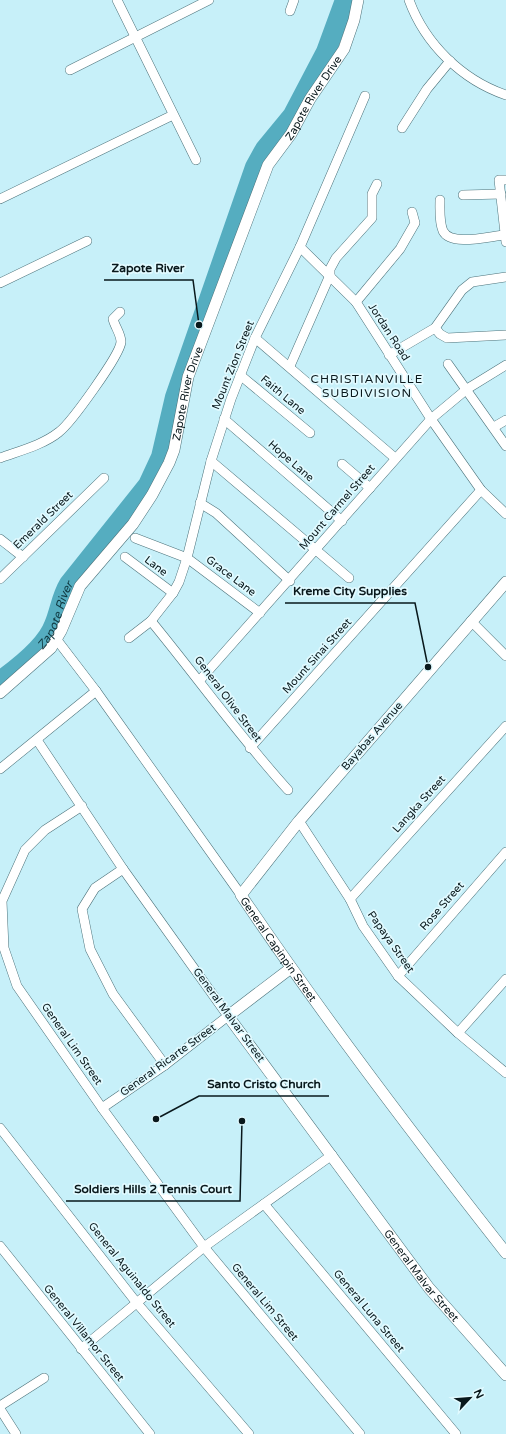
<svg xmlns="http://www.w3.org/2000/svg" width="506" height="1434" font-family="'Varela Round',sans-serif">
	<rect width="100%" height="100%" fill="#c7f0f9"/>
	<g fill="none" stroke-linecap="round" stroke-linejoin="round">
		<path stroke="#55adc0" stroke-width="20" id="s1" d="M0,681C18,668 46,647 54,625C60,611 61,597 69,584L148,485L161,457L175,397L255,167L265,149L293,115L326,52L345,0"/>
		<defs>
			<g id="minor">
				<path d="M117,0L196,160"/>
				<path d="M409,0C425,44 462,80 506,95"/>
				<path d="M290,11L294,0"/>
				<path d="M70,70L209,0"/>
				<path d="M402,128L427,89L450,61"/>
				<path d="M506,180H499L506,242"/>
				<path d="M463,195L501,194"/>
				<path d="M0,199L173,115"/>
				<path d="M440,200C440,209 439,222 443,231C451,247 490,236 505,235"/>
				<path d="M300,247L356,302L431,419L481,490L506,514"/>
				<path d="M0,283L87,241"/>
				<path d="M356,302L400,249L415,223L412,212"/>
				<path d="M435,328L440,334L447,338L506,335"/>
				<path d="M255,338L395,458"/>
				<path d="M389,355L435,328L462,290L472,282L506,277"/>
				<path d="M448,364L506,446"/>
				<path d="M290,366L330,275V269L336,258L372,218V194L377,184"/>
				<path d="M240,375L310,433"/>
				<path d="M224,419L342,521"/>
				<path d="M494,427L506,420"/>
				<path d="M0,458C19,451 43,445 59,432C71,423 120,355 121,342C121,334 115,327 113,319L120,312"/>
				<path d="M211,461L349,578"/>
				<path d="M342,464L370,488"/>
				<path d="M200,503L216,513L290,581"/>
				<path d="M135,538L187,558L260,613"/>
				<path d="M0,539L23,557"/>
				<path d="M125,557L173,593"/>
				<path d="M0,579L104,478"/>
				<path d="M151,621C197,677 239,736 288,790"/>
				<path d="M471,621L506,656"/>
				<path d="M129,638L151,621L173,593L179,582L187,558L211,461L231,399L255,338L300,247L365,96"/>
				<path d="M57,640L96,691L241,895"/>
				<path d="M200,680L431,419L467,389L506,365"/>
				<path d="M37,740L123,869L228,1016L165,1065L102,1108"/>
				<path d="M250,748L481,490"/>
				<path d="M0,769L96,691"/>
				<path d="M82,806L45,830L25,850L2,901L4,948L17,986L102,1108L204,1247L360,1434"/>
				<path d="M299,821L350,899L363,926L398,976L458,1033L506,1073"/>
				<path d="M123,869L95,888L82,909L90,949L113,994L165,1065"/>
				<path d="M350,899L506,726"/>
				<path d="M398,976L506,852"/>
				<path d="M458,1033L506,979"/>
				<path d="M0,1128L136,1302L249,1434"/>
				<path d="M264,1204L456,1434"/>
				<path d="M0,1246L150,1434"/>
				<path d="M81,1349L204,1247L332,1155"/>
				<path d="M0,1406L44,1378"/>
				<path d="M0,1409L16,1434"/>
			</g>
			<g id="tertiary">
				<path id="s2" d="M506,582L299,821L241,895C324,1018 414,1136 506,1253"/>
				<path id="s3" d="M0,693L51,648L61,631L80,586L133,524L152,495L169,463L174,450L188,377L268,165L291,134L310,99L344,49L354,20L358,0"/>
				<path id="s4" d="M291,968L228,1016L429,1288L506,1375"/>
			</g>
		</defs>
		<use href="#minor" stroke="#4d737b" stroke-width="10"/>
		<use href="#tertiary" stroke="#4d737b" stroke-width="12"/>
		<use href="#minor" stroke="#fff" stroke-width="9"/>
		<use href="#tertiary" stroke="#fff" stroke-width="11"/>
	</g>
	<g text-anchor="middle" dominant-baseline="central" stroke-width="3.5" stroke-linejoin="round" paint-order="stroke">
		<g font-size="11" fill="#09181c" stroke="#e1faff">
			<text stroke="none"><textPath href="#s3" startOffset="685">Zapote River Drive</textPath></text>
			<text transform="translate(389 332) rotate(57)">Jordan Road</text>
			<text transform="translate(233 365) rotate(-68)">Mount Zion Street</text>
			<text stroke="none"><textPath href="#s3" startOffset="361">Zapote River Drive</textPath></text>
			<text transform="translate(283 395) rotate(40)">Faith Lane</text>
			<text transform="translate(291 461) rotate(41)">Hope Lane</text>
			<text transform="translate(337 507) rotate(-49)">Mount Carmel Street</text>
			<text transform="translate(43 520) rotate(-44)">Emerald Street</text>
			<text transform="translate(156 566) rotate(37)">Lane</text>
			<text transform="translate(231 576) rotate(37)">Grace Lane</text>
			<text transform="translate(317 656) rotate(-48)">Mount Sinai Street</text>
			<text transform="translate(228 699) rotate(53)">General Olive Street</text>
			<text transform="translate(372 736) rotate(-49)">Bayabas Avenue</text>
			<text transform="translate(419 804) rotate(-48)">Langka Street</text>
			<text transform="translate(442 906) rotate(-49)">Rose Street</text>
			<text transform="translate(391 942) rotate(55)">Papaya Street</text>
			<text stroke="none"><textPath href="#s2" startOffset="476">General Capinpin Street</textPath></text>
			<text transform="translate(229 1015) rotate(54)">General Malvar Street</text>
			<text transform="translate(72 1044) rotate(55)">General Lim Street</text>
			<text transform="translate(168 1060) rotate(-36)">General Ricarte Street</text>
			<text transform="translate(132 1275) rotate(51)">General Aguinaldo Street</text>
			<text stroke="none"><textPath href="#s4" startOffset="403">General Malvar Street</textPath></text>
			<text transform="translate(265 1302) rotate(50)">General Lim Street</text>
			<text transform="translate(369 1311) rotate(50)">General Luna Street</text>
			<text transform="translate(84 1333) rotate(51)">General Villamor Street</text>
		</g>
		<g font-size="12" letter-spacing="1" fill="#09181c" stroke="#e1faff">
			<text x="367" y="379">CHRISTIANVILLE<tspan x="367" dy="14">SUBDIVISION</tspan></text>
		</g>
		<g font-size="12" font-style="italic" fill="#103a42" stroke="#e1faff">
			<text stroke="none"><textPath href="#s1" startOffset="88">Zapote River</textPath></text>
		</g>
	</g>
	<path fill="none" stroke="#09181c" stroke-width="1.5" d="M199 325L193 280H104M428 667L415 603H285M156 1119L199 1096H329M242 1121L240 1201H66"/>
	<g fill="#09181c" stroke="#e1faff" stroke-width="1.5">
		<circle cx="199" cy="325" r="4"/>
		<circle cx="428" cy="667" r="4"/>
		<circle cx="156" cy="1119" r="4"/>
		<circle cx="242" cy="1121" r="4"/>
	</g>
	<g font-size="12" text-anchor="middle" font-weight="bold" fill="#09181c" stroke="#e1faff" stroke-width="3.5" stroke-linejoin="round" paint-order="stroke">
		<text x="148" y="272">Zapote River</text>
		<text x="350" y="595">Kreme City Supplies</text>
		<text x="264" y="1088">Santo Cristo Church</text>
		<text x="153" y="1193">Soldiers Hills 2 Tennis Court</text>
	</g>
	<g transform="translate(470 1398) rotate(64)" stroke="#e1faff" stroke-width="3" paint-order="stroke">
	<path d="M0-3L7 15L0 10L-7 15Z" fill="#09181c"/>
	<text y="-6" font-size="11" font-weight="bold" text-anchor="middle" fill="#09181c">N</text>
	</g>
</svg>
